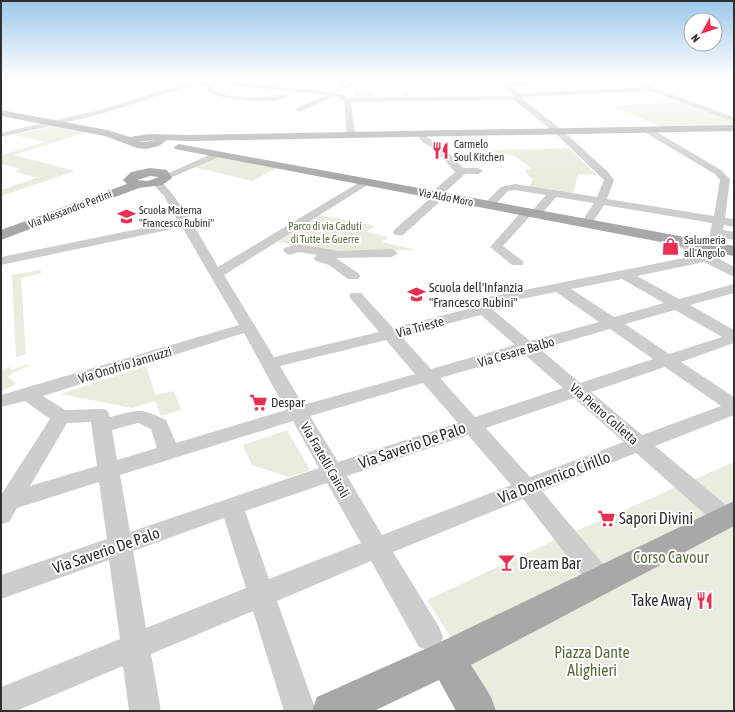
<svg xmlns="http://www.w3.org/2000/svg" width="735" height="712" font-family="'Asap Condensed',sans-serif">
	<rect width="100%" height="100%" fill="#fff"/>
	<g fill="#e8eddd">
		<path d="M354,91L407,92L409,98H405L403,93L373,92L375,98H354Z"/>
		<path d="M681,102L734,122V126L662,127L611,106Z"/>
		<path d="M51,126L87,132L14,155L75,171L1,196V190L36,178L15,171L21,169L1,164V155L45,142L15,135Z"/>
		<path d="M569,148L597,175L578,174L573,194L529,187L533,179L529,177L525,170L531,168L514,156L487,150Z"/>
		<path d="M216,156L277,168L252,181L193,167Z"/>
		<path d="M320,215L375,226L367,232L389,237L382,242L416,250L340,252L277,242Z"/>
		<path d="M40,270L42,273L21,278L26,354L16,357L12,275Z"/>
		<path d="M28,364L30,365L7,376L16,384L1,391V369L10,367L12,370Z"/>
		<path d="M146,366L155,395L174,391L181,410L161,416L155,401L132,408L60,394Z"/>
		<path d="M287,430L310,470L289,477L252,465L243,445Z"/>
		<path d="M734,462V711H494L460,651L427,600L551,542Z"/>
	</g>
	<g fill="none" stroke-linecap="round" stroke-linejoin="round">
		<g fill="#cdcdcd" fill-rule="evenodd">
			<path d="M357,78H365L339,93L348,98L513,96L495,78H502L510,86L513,83L527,82L522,78H530L536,83L533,85L511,86L519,93L642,87L638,85L641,83L734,117V122L651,91L520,97L561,129L608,172L614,180L607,199L714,216L720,180L715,174L644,132V128H650L721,170L730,179L725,218L734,219V227L724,225L723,230L734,232V240L721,237L717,250H709L707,247L712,223L604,205L591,225L587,227L581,223L594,203L556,197L540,216L536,217L531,215L503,246L524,262L522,265H512L490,247L523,210L527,209L532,211L546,195L515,190L508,191L493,207H485L483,205L501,187L515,184L597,197L604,180L555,133L514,100L351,102L355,135L351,137L347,135L344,101L335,96L299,112L295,110L296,108L328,95L230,85H216L213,88V90C235,101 262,97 286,94L289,96C276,106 223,100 208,92V85C175,87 146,101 114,110C77,121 39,128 1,137V133L104,109L185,83L230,82L332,92Z"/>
			<path d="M636,78H684L637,82L634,80Z"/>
			<path d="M715,78L734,80V84L716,79Z"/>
			<path d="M417,131H423L428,138L441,145L463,168H478L483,171L478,174H465L443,194L445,196L444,198L403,235H395L393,232L395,229L432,197L430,195L431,193L455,172L435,149L422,142L416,133Z"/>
			<path d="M218,151L222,154L221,156L170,178L167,179L162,176Z"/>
			<path d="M365,179L369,180L370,182L369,184L224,275L274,357L379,332L351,299L349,296L351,293H361L393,328L476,307L479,299L694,256L668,240L670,237H678L734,267V277L704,262L637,276L679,299L734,284V293L690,305L734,330V343L681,362L734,397V415L655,446L732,510L734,514L732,524L724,526L716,524L636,453L542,491L609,571L613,579L609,587L600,591L591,587L523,499L393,552L439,627L443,637L439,647L429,651L419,647L371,561L277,601L316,711H284L253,611L151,654L161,711H129L123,666L16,711H1V687L120,639L109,560L1,599V575L107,539L99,482L17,508L9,522L1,524V495L50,419L25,401L1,407V395L239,325L182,227L1,265V257L178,221L164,196L152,183L157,180C171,183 209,251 218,267ZM622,279L664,303L614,317L571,289ZM556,292L599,322L530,341L492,309L491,305ZM675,310L722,337L669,354L625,324ZM481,315L515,345L431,369L401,336ZM610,329L653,359L580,383L540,349ZM244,333L286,410L176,443L166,420C138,407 139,410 110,417L107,410L100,409L65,410L43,396ZM386,340L415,374L303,405L280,366ZM524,354L563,388L475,417L440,378ZM665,367L721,406L642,435L591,392ZM423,383L458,423L338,462L310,416ZM574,398L624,442L530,477L486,428ZM293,421L319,468L130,532L120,475ZM91,422L97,466L30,486L67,423ZM138,423L151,429L157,448L117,460L112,430ZM468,435L511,485L382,535L347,476ZM327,483L361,543L269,579L245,511ZM224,518L246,588L146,628L133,551Z"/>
			<path d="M298,244L339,251L392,249L398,253L392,257L336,258L358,273L360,276L358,279H348L329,265L316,261L314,258L317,255L299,252L289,255L283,251L284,248Z"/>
		</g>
		<g fill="#a8a8a8" fill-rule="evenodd">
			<path d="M1,110L107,130L130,137L149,134L189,135L734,125V131L189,141L167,140L159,146L146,149L137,148L105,136L1,116ZM155,140L146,142H138Z"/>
			<path d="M179,144L734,246V256L175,149L174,147Z"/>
			<path d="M150,168L167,170L172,178L162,185L139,188L1,240V230L127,184L123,180L131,172ZM150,176L159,177L148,181L137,180Z"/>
			<path d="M734,501V526L471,665L491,697L496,711H456L439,680L374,711H312L317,697L434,645Z"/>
		</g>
	</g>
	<linearGradient id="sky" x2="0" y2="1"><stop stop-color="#9bc7ea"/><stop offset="0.44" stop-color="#fff"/><stop offset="1" stop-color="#fff" stop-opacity="0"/></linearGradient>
	<rect width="735" height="178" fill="url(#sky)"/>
	<defs>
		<symbol id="restaurant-bare" viewBox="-9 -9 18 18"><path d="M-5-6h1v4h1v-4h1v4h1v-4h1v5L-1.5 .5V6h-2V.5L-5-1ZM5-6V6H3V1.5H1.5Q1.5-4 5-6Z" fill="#e93053" stroke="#fff" stroke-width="2.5" paint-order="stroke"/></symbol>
		<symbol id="school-bare" viewBox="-9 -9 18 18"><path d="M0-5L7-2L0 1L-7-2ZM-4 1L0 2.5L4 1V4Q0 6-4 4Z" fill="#e93053" stroke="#fff" stroke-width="2.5" paint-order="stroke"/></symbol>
		<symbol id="shop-bare" viewBox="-9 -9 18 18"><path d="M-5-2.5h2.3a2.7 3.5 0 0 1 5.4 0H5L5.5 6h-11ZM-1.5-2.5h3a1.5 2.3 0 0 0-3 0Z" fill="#e93053" stroke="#fff" stroke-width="2.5" paint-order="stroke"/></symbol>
		<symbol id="supermarket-bare" viewBox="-9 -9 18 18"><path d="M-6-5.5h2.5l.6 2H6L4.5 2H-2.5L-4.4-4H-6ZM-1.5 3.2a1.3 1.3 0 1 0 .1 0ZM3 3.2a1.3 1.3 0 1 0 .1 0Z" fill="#e93053" stroke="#fff" stroke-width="2.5" paint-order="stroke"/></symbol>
		<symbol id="bar-bare" viewBox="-9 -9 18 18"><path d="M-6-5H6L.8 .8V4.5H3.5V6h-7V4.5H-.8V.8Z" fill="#e93053" stroke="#fff" stroke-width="2.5" paint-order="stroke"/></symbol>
	</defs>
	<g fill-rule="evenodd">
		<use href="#restaurant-bare" x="428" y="138" width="25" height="25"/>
		<use href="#school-bare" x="114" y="204" width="25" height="25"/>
		<use href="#shop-bare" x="658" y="234" width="25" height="25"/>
		<use href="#school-bare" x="404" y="282" width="25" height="25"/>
		<use href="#supermarket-bare" x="246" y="390" width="25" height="25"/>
		<use href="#supermarket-bare" x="594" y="506" width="25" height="25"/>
		<use href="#bar-bare" x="494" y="550" width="25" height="25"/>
		<use href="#restaurant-bare" x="692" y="588" width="25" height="25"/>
	</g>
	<g text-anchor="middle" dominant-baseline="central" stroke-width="4" stroke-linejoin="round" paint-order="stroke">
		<g font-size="11" fill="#303030" stroke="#fff" text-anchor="start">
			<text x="454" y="144">Carmelo<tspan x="454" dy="13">Soul Kitchen</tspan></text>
			<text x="139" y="210">Scuola Materna<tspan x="139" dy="13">"Francesco Rubini"</tspan></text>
			<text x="684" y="240">Salumeria<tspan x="684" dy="13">all'Angolo</tspan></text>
		</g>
		<g font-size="11" fill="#303030" stroke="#fff">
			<text transform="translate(446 197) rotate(11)">Via Aldo Moro</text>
			<text transform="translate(70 209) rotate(-21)">Via Alessandro Pertini</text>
		</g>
		<g font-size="11" fill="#586d3c" stroke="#fff">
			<text x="325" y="226">Parco di via Caduti<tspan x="325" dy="13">di Tutte le Guerre</tspan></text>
		</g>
		<g font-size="13" fill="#303030" stroke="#fff" text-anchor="start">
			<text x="429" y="287">Scuola dell'Infanzia<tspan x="429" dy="15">"Francesco Rubini"</tspan></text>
			<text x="271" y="402">Despar</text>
		</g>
		<g font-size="13" fill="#303030" stroke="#fff">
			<text transform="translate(420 327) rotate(-15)">Via Trieste</text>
			<text transform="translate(516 352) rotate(-16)">Via Cesare Balbo</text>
			<text transform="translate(125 365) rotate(-17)">Via Onofrio Jannuzzi</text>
			<text transform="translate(604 414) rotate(41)">Via Pietro Colletta</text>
			<text transform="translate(325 460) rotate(60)">Via Fratelli Cairoli</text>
		</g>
		<g font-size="16" fill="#303030" stroke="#fff">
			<text transform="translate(412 445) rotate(-19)">Via Saverio De Palo</text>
			<text transform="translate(554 477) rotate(-21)">Via Domenico Cirillo</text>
			<text transform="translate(106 550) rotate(-19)">Via Saverio De Palo</text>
		</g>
		<g font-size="16" fill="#303030" stroke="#fff" text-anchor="start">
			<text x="619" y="518">Sapori Divini</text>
			<text x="519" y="563">Dream Bar</text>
			<text x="692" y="600" text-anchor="end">Take Away</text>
		</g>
		<g font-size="16" fill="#586d3c" stroke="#fff">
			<text x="671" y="557">Corso Cavour</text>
			<text x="592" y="652">Piazza Dante<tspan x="592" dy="18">Alighieri</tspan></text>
		</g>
	</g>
	<rect width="735" height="712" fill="none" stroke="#303030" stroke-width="4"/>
	<g transform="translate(703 32) rotate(230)"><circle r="19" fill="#ffffff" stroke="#acacac"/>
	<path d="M0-3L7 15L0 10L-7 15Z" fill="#e93053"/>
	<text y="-6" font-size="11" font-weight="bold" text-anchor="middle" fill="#303030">N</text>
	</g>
</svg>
